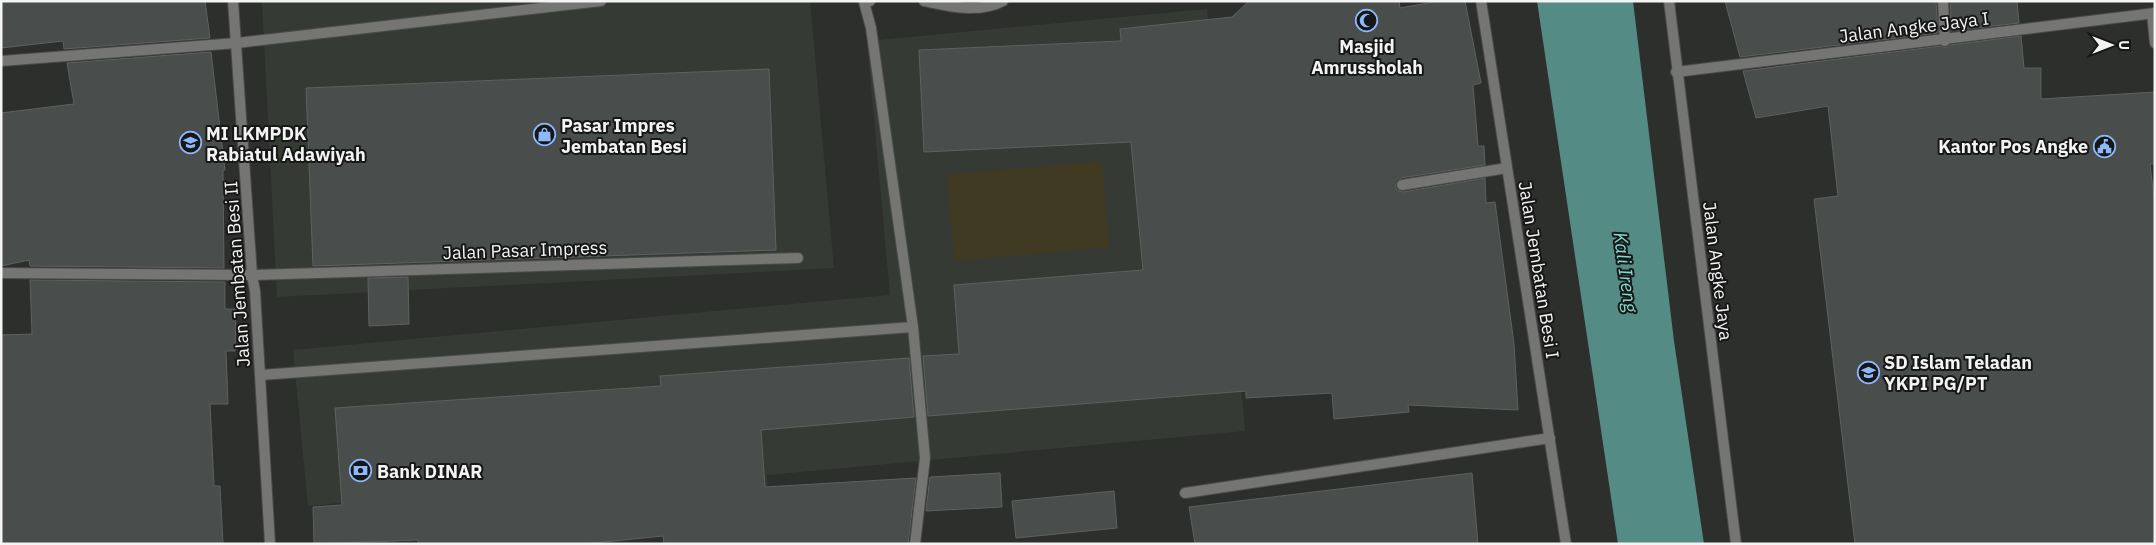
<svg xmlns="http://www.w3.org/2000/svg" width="2156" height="545" font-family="'IBM Plex Sans',sans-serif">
	<rect width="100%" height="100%" fill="#2d2f2c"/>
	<g fill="#353b34">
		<path d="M262,1H810L834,268L277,297Z"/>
		<path d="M1207,9L1245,431L767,475L769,508L500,488L308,506L293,350L890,295L867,41Z"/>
	</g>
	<path fill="#413a23" d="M1102,161L1109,247L955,261L947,175Z"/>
	<path fill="#558b85" d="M1537,1H1633L1674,341L1704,544H1618Z"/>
	<g fill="#494d4b" stroke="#5e615f">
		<path d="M1,1H205L210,38L64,49L63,41L1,48Z"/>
		<path d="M1249,1H1399L1400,8L1439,1H1465L1481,83L1473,85L1478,146H1484L1485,165L1401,178L1395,186L1397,190L1403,192L1485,178L1486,203L1495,202L1514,344L1518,410L1408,405L1409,412L1334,419L1332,393L1246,398V391L928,416L923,356L959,354L954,285L1143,270L1131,142L924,152L919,50L1121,41L1120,29L1232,17Z"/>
		<path d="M1725,1H1936L1938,33L1740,57Z"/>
		<path d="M1950,1H2017L2019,23L1951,31Z"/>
		<path d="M2021,36L2024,68H2041V99L2155,92V164H2150L2155,206V544H1855L1814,199L1838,196L1828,106L1756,118L1743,71L1941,46L1946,48L1950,45Z"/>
		<path d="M211,52L225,170H223L224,268L30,266L29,260L1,266V113L74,104L67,63Z"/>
		<path d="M769,69L776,250L313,266L306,88Z"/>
		<path d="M408,277L409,324L369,326L368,278Z"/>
		<path d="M30,280L225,282V309H236L235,351H226L228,404H210L214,486H220L223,544H1V335L32,334Z"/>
		<path d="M909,358L914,417L761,430L765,487L916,478L908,544H664L663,536L584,544H418V540L314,544L313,507L342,505L335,408L661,386L660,376Z"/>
		<path d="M1000,473L1002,507L926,511L930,477Z"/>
		<path d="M1472,473L1478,544H1195L1189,507Z"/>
		<path d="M1114,491L1117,528L1016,538L1012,501Z"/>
	</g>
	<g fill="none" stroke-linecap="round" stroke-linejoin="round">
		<defs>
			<g id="service">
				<path d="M237,43L601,1"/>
				<path d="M252,275L798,258"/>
				<path d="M261,375L913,327"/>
			</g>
			<g id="minor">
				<path d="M870,1L864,2L871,28L913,327L925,458L915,544"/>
				<path d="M924,1C949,6 978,14 1003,1"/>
				<path d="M1943,1L1945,41"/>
				<path d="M2152,14L2155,43"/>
				<path d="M1,61L237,43"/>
				<path d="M1676,72L2155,13"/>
				<path d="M1402,185L1507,168"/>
				<path d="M1185,493L1550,438"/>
			</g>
			<g id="tertiary">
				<path d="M233,1L252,275L255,291L270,544"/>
				<path d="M1481,1L1566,544"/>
				<path d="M1669,1L1736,544"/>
				<path d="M1,273L252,275"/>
			</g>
		</defs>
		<use href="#service" stroke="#494b48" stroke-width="12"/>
		<use href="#minor" stroke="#494b48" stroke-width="12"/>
		<use href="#tertiary" stroke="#494b48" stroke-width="12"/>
		<use href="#service" stroke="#757573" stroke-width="10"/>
		<use href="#minor" stroke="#757573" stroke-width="10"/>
		<use href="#tertiary" stroke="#757573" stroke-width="10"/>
	</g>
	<defs>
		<symbol id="mosque-ring" viewBox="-11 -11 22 22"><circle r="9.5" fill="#161716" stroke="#8db9fc" stroke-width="1.5"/><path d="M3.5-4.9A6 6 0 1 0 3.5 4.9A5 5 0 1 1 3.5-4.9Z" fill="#8db9fc"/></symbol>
		<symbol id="shop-ring" viewBox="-11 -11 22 22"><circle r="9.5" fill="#161716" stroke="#8db9fc" stroke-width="1.5"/><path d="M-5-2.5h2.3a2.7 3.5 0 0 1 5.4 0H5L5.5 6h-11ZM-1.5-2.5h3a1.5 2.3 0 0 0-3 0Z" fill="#8db9fc"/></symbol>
		<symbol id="school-ring" viewBox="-11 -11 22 22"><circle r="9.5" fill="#161716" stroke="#8db9fc" stroke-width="1.5"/><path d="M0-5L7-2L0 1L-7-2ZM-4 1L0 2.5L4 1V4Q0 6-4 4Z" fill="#8db9fc"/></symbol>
		<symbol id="civic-ring" viewBox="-11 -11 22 22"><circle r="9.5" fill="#161716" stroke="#8db9fc" stroke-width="1.5"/><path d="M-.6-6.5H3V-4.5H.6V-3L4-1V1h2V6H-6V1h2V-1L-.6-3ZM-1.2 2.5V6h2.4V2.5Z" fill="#8db9fc"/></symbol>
		<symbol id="bank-ring" viewBox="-11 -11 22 22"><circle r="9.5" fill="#161716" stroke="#8db9fc" stroke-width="1.5"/><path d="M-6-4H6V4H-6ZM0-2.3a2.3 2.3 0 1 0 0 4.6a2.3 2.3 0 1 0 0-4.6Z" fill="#8db9fc"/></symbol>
	</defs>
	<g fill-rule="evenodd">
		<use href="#mosque-ring" x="1354" y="8" width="25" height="25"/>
		<use href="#shop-ring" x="532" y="122" width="25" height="25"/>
		<use href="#school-ring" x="178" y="130" width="25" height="25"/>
		<use href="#civic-ring" x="2092" y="134" width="25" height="25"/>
		<use href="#school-ring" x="1856" y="360" width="25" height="25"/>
		<use href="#bank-ring" x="348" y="458" width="25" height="25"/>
	</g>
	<g text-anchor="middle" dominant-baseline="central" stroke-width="4" stroke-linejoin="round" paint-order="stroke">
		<g font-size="18" fill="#f3f4f3" stroke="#161716">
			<text transform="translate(1914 27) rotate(-7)">Jalan Angke Jaya I</text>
			<text transform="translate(525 250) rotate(-2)">Jalan Pasar Impress</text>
			<text transform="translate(1539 270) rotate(81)">Jalan Jembatan Besi I</text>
			<text transform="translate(1718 271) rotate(83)">Jalan Angke Jaya</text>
			<text transform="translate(237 274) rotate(-94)">Jalan Jembatan Besi II</text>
		</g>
		<g font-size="18" font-weight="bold" fill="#f3f4f3" stroke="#161716" text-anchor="start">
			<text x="1367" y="46" text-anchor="middle">Masjid<tspan x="1367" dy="21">Amrussholah</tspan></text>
			<text x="561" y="125">Pasar Impres<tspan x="561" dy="21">Jembatan Besi</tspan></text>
			<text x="206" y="133">MI LKMPDK<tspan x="206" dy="21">Rabiatul Adawiyah</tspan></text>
			<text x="2088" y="146" text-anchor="end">Kantor Pos Angke</text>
			<text x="1884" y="362">SD Islam Teladan<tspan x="1884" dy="21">YKPI PG/PT</tspan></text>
			<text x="377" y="471">Bank DINAR</text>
		</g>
		<g font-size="19" font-style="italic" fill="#7fdad1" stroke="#161716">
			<text transform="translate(1626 272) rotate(82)">Kali Ireng</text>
		</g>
	</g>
	<rect width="2156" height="545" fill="none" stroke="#f3f4f3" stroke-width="5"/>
	<g transform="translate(2111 45) rotate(90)" stroke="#161716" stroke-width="4" paint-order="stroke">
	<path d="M0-4L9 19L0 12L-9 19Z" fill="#f3f4f3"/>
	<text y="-8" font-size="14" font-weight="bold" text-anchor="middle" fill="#f3f4f3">U</text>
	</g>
</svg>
